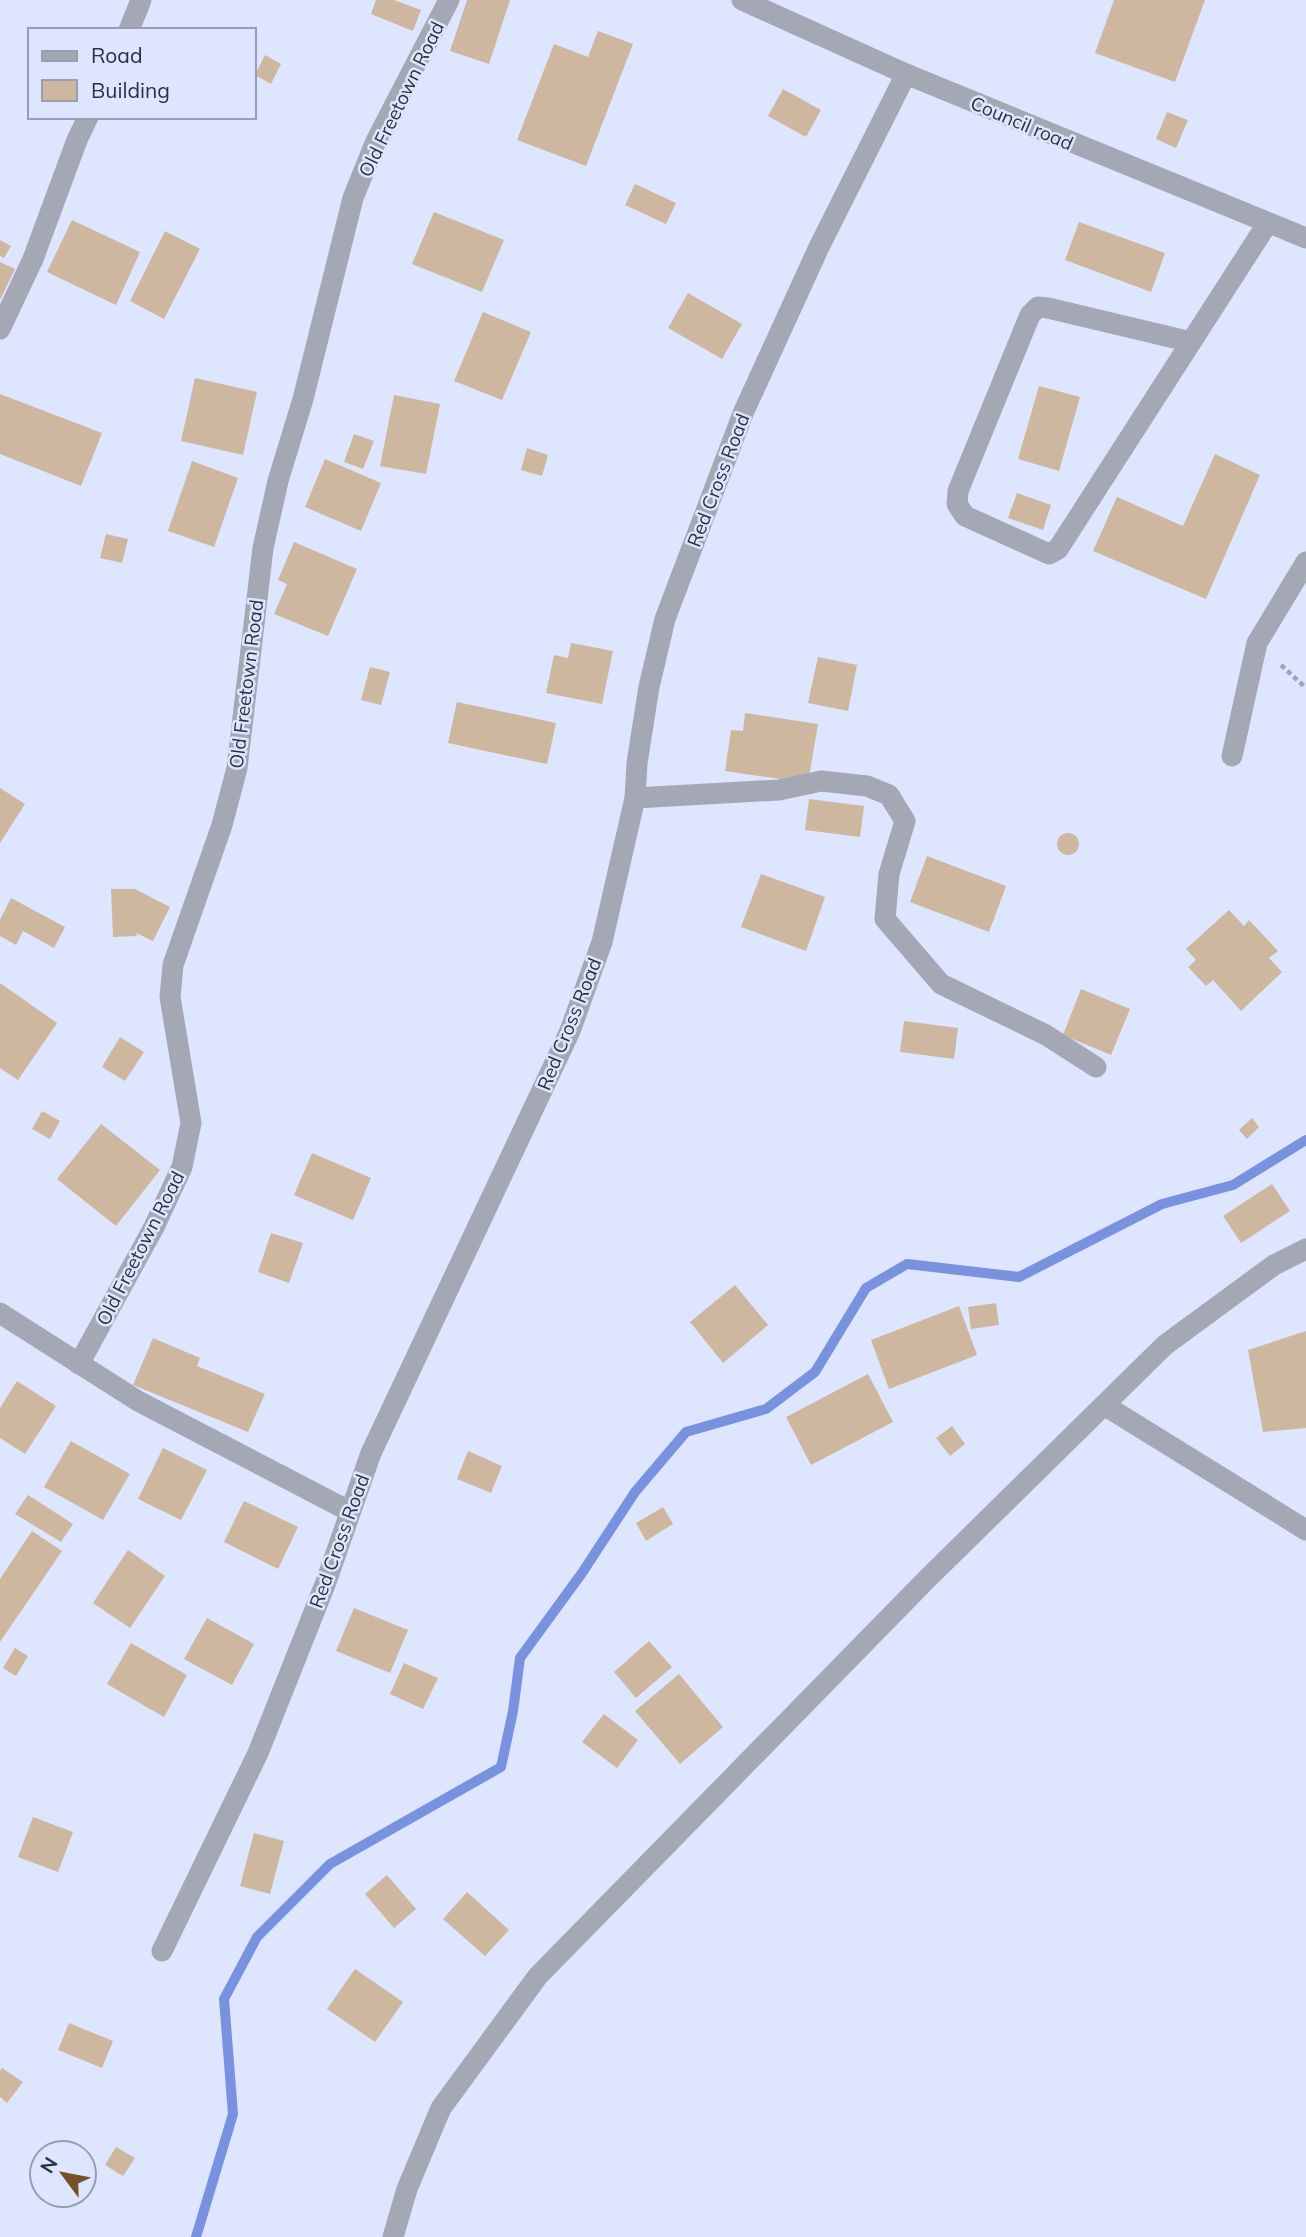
<svg xmlns="http://www.w3.org/2000/svg" width="1306" height="2237" font-family="Mulish,sans-serif">
	<rect width="100%" height="100%" fill="#dde6fe"/>
	<g fill="none" stroke-linecap="round" stroke-linejoin="round">
		<path stroke="#7892df" stroke-width="10" d="M196,2237L233,2114L224,1999L257,1937L330,1864L501,1767L513,1711L520,1658L582,1573L635,1492L686,1432L766,1409L815,1372L866,1288L907,1264L1019,1277L1162,1204L1233,1185L1306,1140"/>
	</g>
	<g fill="#ceb79f">
		<path d="M376,0H394L421,10L413,31L371,14Z"/>
		<path d="M467,0H510L489,64L450,51Z"/>
		<path d="M1114,0H1205L1175,82L1095,53Z"/>
		<path d="M598,31L633,44L586,166L517,140L554,44L588,57Z"/>
		<path d="M265,55L281,64L271,84L255,75Z"/>
		<path d="M783,89L821,110L806,137L768,116Z"/>
		<path d="M1167,112L1188,120L1176,148L1156,139Z"/>
		<path d="M635,184L676,203L666,224L625,205Z"/>
		<path d="M434,212L504,240L482,292L412,264Z"/>
		<path d="M72,220L140,252L116,305L47,272Z"/>
		<path d="M1079,222L1165,253L1151,292L1065,260Z"/>
		<path d="M165,231L200,249L164,319L130,301Z"/>
		<path d="M0,240L11,246L4,258L0,256Z"/>
		<path d="M0,262L15,269L0,300Z"/>
		<path d="M688,293L742,324L722,359L668,328Z"/>
		<path d="M483,312L531,332L502,400L454,381Z"/>
		<path d="M195,378L257,392L243,455L181,441Z"/>
		<path d="M1039,386L1080,397L1059,471L1018,459Z"/>
		<path d="M0,394L102,433L81,486L0,454Z"/>
		<path d="M394,395L440,404L426,474L380,466Z"/>
		<path d="M354,434L374,441L363,469L344,462Z"/>
		<path d="M527,448L548,455L542,476L521,470Z"/>
		<path d="M1215,454L1260,475L1206,599L1093,551L1117,497L1183,526Z"/>
		<path d="M325,459L381,483L361,531L305,507Z"/>
		<path d="M192,461L238,478L214,547L168,531Z"/>
		<path d="M1017,493L1051,505L1043,530L1008,518Z"/>
		<path d="M106,534L128,539L122,563L100,558Z"/>
		<path d="M294,542L357,569L328,636L274,614L287,584L278,580Z"/>
		<path d="M571,643L613,651L602,704L546,693L554,655L568,658Z"/>
		<path d="M818,657L857,665L848,711L808,703Z"/>
		<path d="M370,667L390,672L381,705L361,700Z"/>
		<path d="M457,702L556,723L547,764L448,743Z"/>
		<path d="M745,713L818,724L808,783L725,771L731,730L743,731Z"/>
		<path d="M0,788L25,804L0,843Z"/>
		<path d="M809,799L864,806L860,837L805,830Z"/>
		<circle cx="1068" cy="844" r="11"/>
		<path d="M927,856L1006,886L989,932L910,902Z"/>
		<path d="M761,874L825,897L806,951L741,927Z"/>
		<path d="M111,889H135L170,907L153,941L136,933L137,936L113,937Z"/>
		<path d="M11,898L65,927L54,948L23,931L16,945L0,936V920Z"/>
		<path d="M1229,910L1244,926L1249,920L1278,951L1269,958L1282,972L1241,1011L1213,980L1206,986L1188,967L1196,960L1186,949Z"/>
		<path d="M0,983L57,1023L18,1080L0,1068Z"/>
		<path d="M1081,989L1130,1009L1111,1055L1063,1035Z"/>
		<path d="M904,1021L958,1028L954,1059L900,1052Z"/>
		<path d="M120,1037L144,1052L125,1081L102,1067Z"/>
		<path d="M42,1111L60,1121L50,1139L32,1129Z"/>
		<path d="M1252,1118L1259,1127L1247,1139L1239,1130Z"/>
		<path d="M101,1124L160,1170L116,1226L57,1179Z"/>
		<path d="M312,1153L371,1178L353,1220L294,1195Z"/>
		<path d="M1272,1184L1290,1211L1241,1243L1223,1216Z"/>
		<path d="M271,1233L303,1243L289,1283L258,1272Z"/>
		<path d="M735,1285L768,1325L723,1363L690,1322Z"/>
		<path d="M996,1303L999,1325L971,1329L968,1307Z"/>
		<path d="M959,1306L977,1355L889,1389L871,1340Z"/>
		<path d="M1306,1331V1428L1263,1432L1248,1350Z"/>
		<path d="M153,1338L200,1358L197,1366L265,1394L248,1432L133,1385Z"/>
		<path d="M868,1374L893,1422L811,1465L786,1417Z"/>
		<path d="M17,1381L56,1406L25,1454L0,1438V1408Z"/>
		<path d="M952,1426L965,1444L950,1456L936,1438Z"/>
		<path d="M71,1441L130,1474L103,1520L44,1487Z"/>
		<path d="M163,1448L207,1470L181,1520L138,1499Z"/>
		<path d="M468,1451L502,1466L491,1493L457,1479Z"/>
		<path d="M28,1495L73,1524L61,1542L15,1514Z"/>
		<path d="M244,1501L298,1527L278,1569L224,1542Z"/>
		<path d="M663,1507L673,1524L646,1541L636,1523Z"/>
		<path d="M32,1531L62,1551L0,1642V1579Z"/>
		<path d="M128,1550L165,1576L130,1628L93,1603Z"/>
		<path d="M354,1608L408,1630L390,1673L336,1651Z"/>
		<path d="M207,1618L254,1644L232,1685L184,1659Z"/>
		<path d="M649,1641L672,1667L636,1698L614,1672Z"/>
		<path d="M131,1643L187,1675L164,1717L107,1684Z"/>
		<path d="M15,1648L28,1656L16,1676L3,1668Z"/>
		<path d="M404,1663L438,1678L423,1709L390,1694Z"/>
		<path d="M679,1674L723,1727L680,1764L635,1711Z"/>
		<path d="M604,1714L638,1740L617,1768L582,1742Z"/>
		<path d="M33,1817L73,1832L58,1872L18,1857Z"/>
		<path d="M254,1833L284,1841L270,1894L240,1886Z"/>
		<path d="M387,1875L416,1909L394,1928L365,1894Z"/>
		<path d="M467,1892L509,1930L485,1956L443,1919Z"/>
		<path d="M355,1969L403,2002L375,2042L327,2009Z"/>
		<path d="M69,2023L113,2041L102,2068L58,2050Z"/>
		<path d="M2,2068L23,2082L7,2103L0,2097V2071Z"/>
		<path d="M116,2147L135,2158L123,2176L105,2165Z"/>
	</g>
	<g fill="none" stroke-linecap="round" stroke-linejoin="round">
		<path stroke="#9ca4b7" stroke-width="4.5" stroke-dasharray="5 3.5" stroke-linecap="butt" d="M1281,665L1306,688"/>
		<g stroke="#a3a8b4" stroke-width="21">
			<path d="M742,0L906,74L1306,238"/>
			<path d="M129,30L141,0"/>
			<path d="M0,329L33,259L77,140L88,117"/>
			<path d="M1191,342L1048,308L1038,307L1030,315L958,491L957,504L965,516L1049,554L1058,549L1267,224"/>
			<path d="M1232,756L1257,643L1306,562"/>
			<path d="M635,798L779,790L821,781L867,786L889,795L905,821L889,874L885,919L941,984L1046,1035L1096,1067"/>
			<path d="M0,1313L138,1401L349,1511"/>
			<path d="M79,1364L154,1227L182,1167L191,1123L170,997L173,965L222,825L237,768L263,548L278,481L303,399L353,198L376,141L449,0"/>
			<path d="M1104,1405L1306,1530"/>
			<path d="M162,1951L258,1753L326,1582L371,1453L570,1031L602,942L635,798L637,763L649,687L665,619L744,411L819,247L906,74"/>
			<path d="M393,2237L407,2189L441,2108L538,1976L927,1579L1165,1345L1274,1265L1306,1249"/>
		</g>
	</g>
	<g text-anchor="middle" dominant-baseline="central" stroke-width="5" stroke-linejoin="round" paint-order="stroke">
		<g font-size="19" fill="#2d313d" stroke="#dde6fe">
			<text transform="translate(401 99) rotate(-64)">Old Freetown Road</text>
			<text transform="translate(1022 123) rotate(23)">Council road</text>
			<text transform="translate(718 480) rotate(-69)">Red Cross Road</text>
			<text transform="translate(246 684) rotate(-83)">Old Freetown Road</text>
			<text transform="translate(569 1024) rotate(-68)">Red Cross Road</text>
			<text transform="translate(140 1248) rotate(-63)">Old Freetown Road</text>
			<text transform="translate(339 1541) rotate(-70)">Red Cross Road</text>
		</g>
	</g>
	<rect x="28" y="28" width="228" height="91" fill="#dde6fe" stroke="#979eb1" stroke-width="2"/>
	<rect x="42" y="51" width="35" height="10" fill="#a3a8b4" stroke="#979eb1" stroke-width="2"/>
	<text x="91" y="63" font-size="21" fill="#2d313d">Road</text>
	<rect x="42" y="80" width="35" height="21" fill="#ceb79f" stroke="#979eb1" stroke-width="2"/>
	<text x="91" y="98" font-size="21" fill="#2d313d">Building</text>
	<g transform="translate(63 2174) rotate(302)"><circle r="33" fill="#dde6fe" stroke="#979eb1" stroke-width="2"/>
	<path d="M0-5L12 26L0 18L-12 26Z" fill="#75522b"/>
	<text y="-10" font-size="19" font-weight="bold" text-anchor="middle" fill="#2d313d">N</text>
	</g>
</svg>
